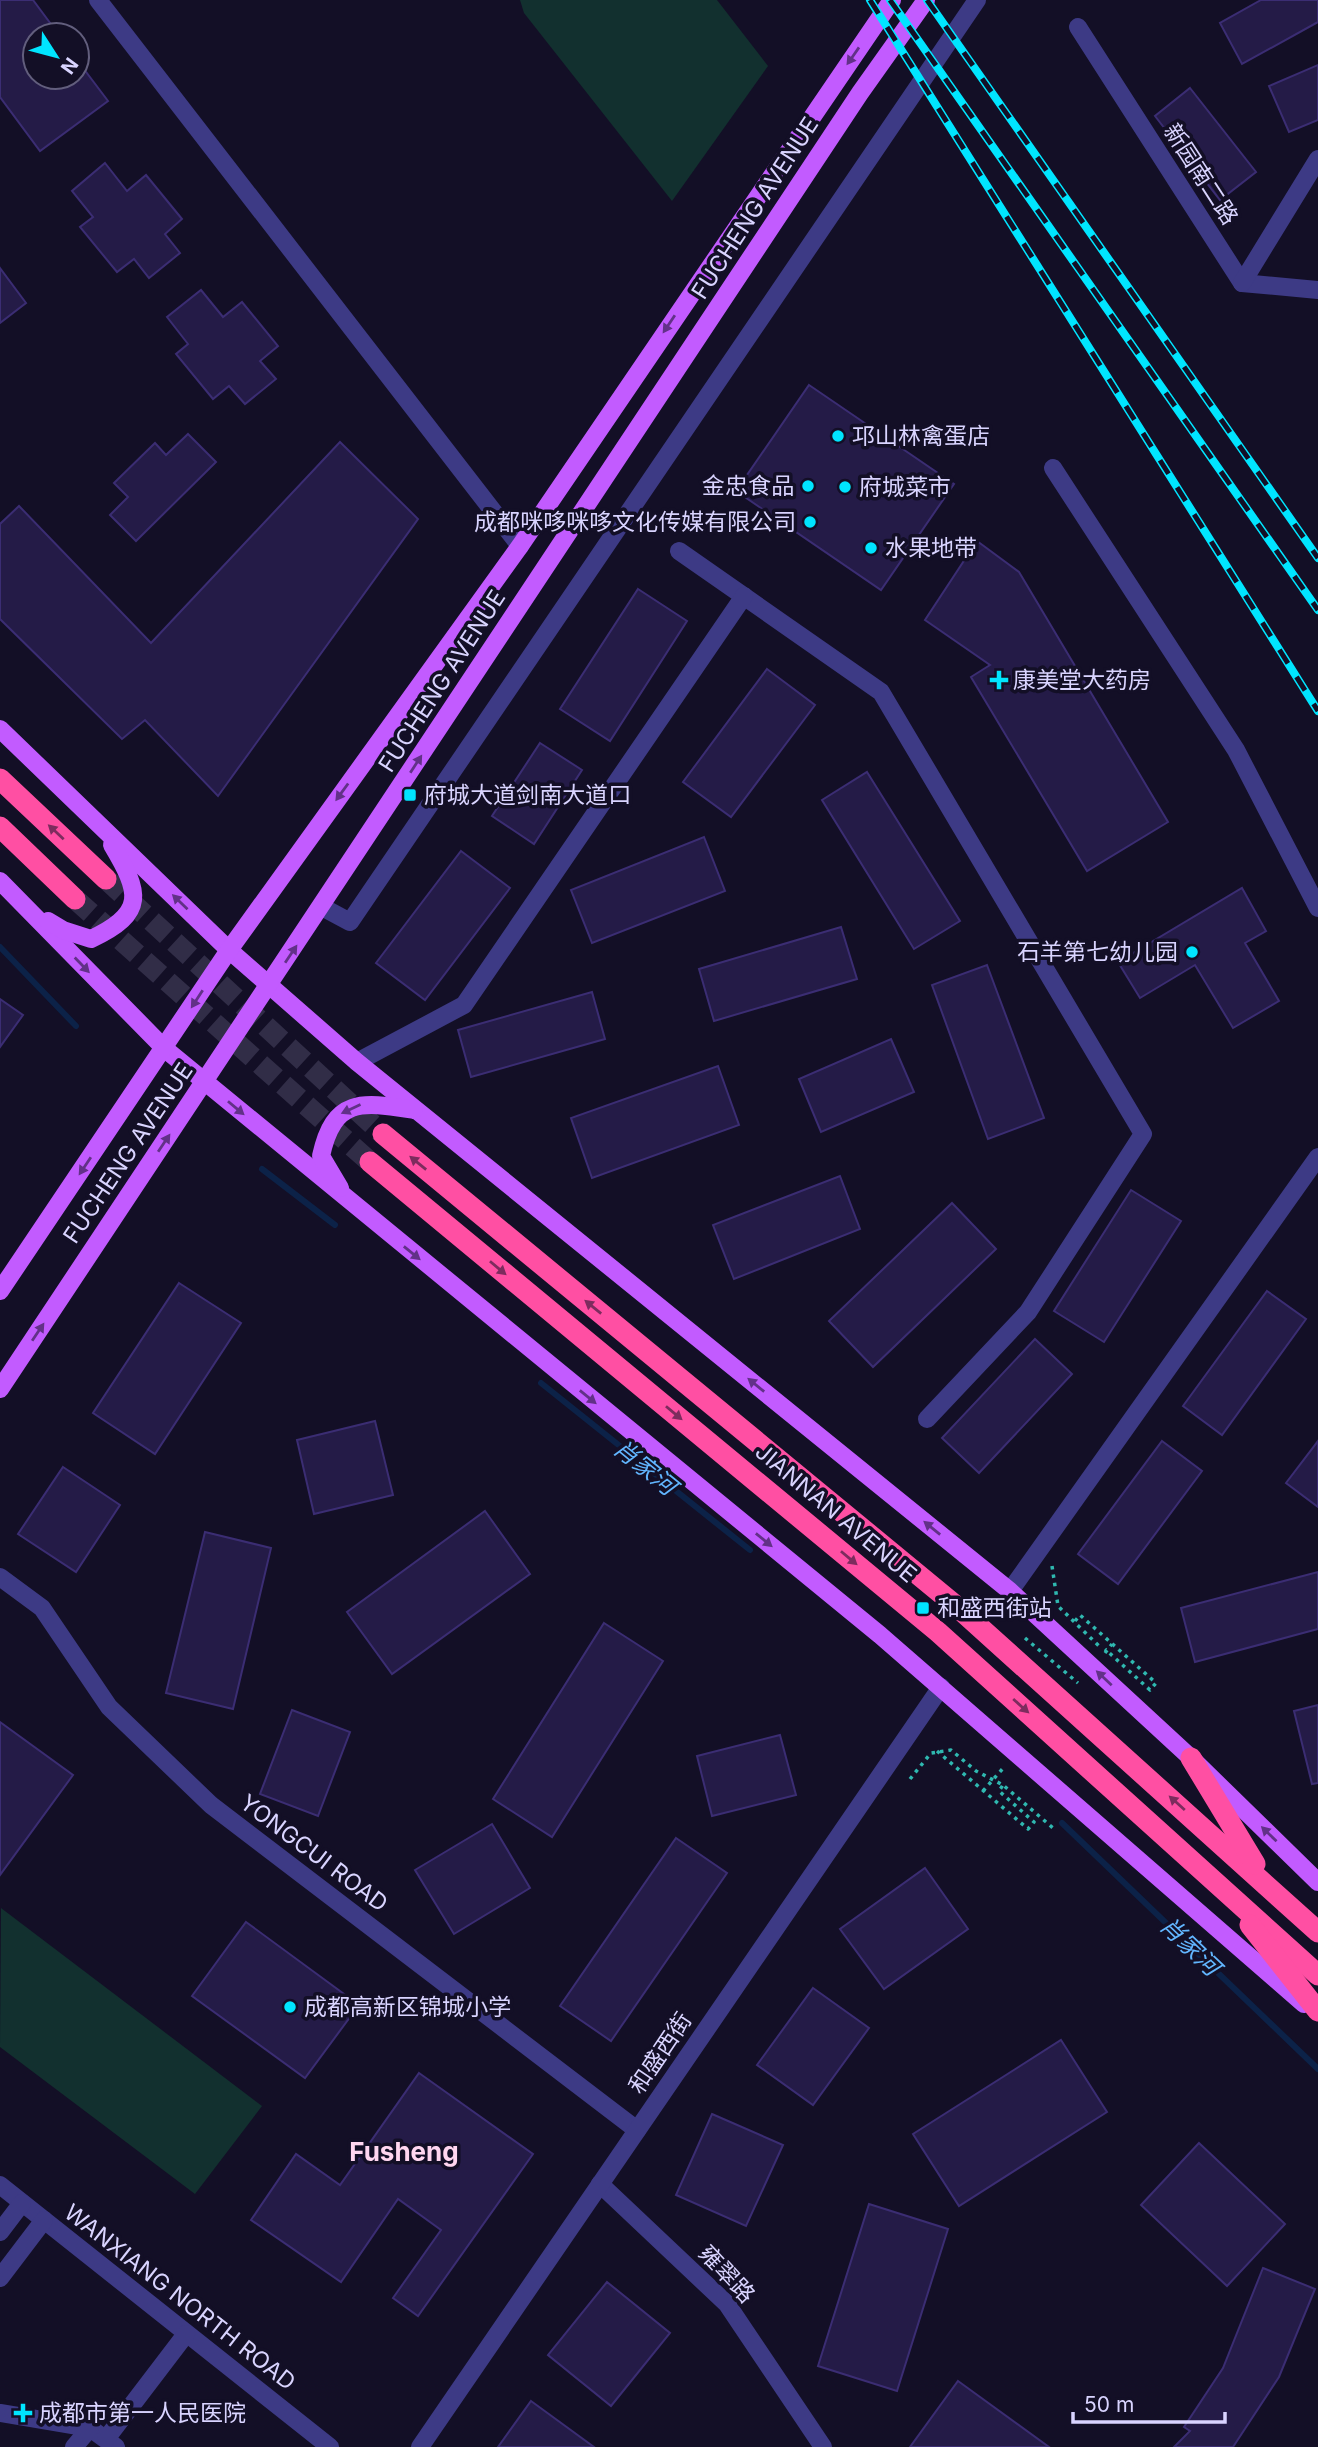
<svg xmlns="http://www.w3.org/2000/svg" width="1318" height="2447" font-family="Inter,'Noto Sans SC',sans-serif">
	<rect width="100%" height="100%" fill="#130f26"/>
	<g fill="#12302f">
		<path d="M520,0H717L768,66L672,201L524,13Z"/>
		<path d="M1,1908L262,2106L195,2194L0,2047Z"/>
	</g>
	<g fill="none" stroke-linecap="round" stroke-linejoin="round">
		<g stroke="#0c2248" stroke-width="6">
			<path d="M0,947L76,1026"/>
			<path d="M262,1169L335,1225"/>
			<path d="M541,1383L750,1550"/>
			<path d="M1062,1823L1318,2069"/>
		</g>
	</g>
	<g fill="#241b47" stroke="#3b2d73" stroke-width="2">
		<path d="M0,0H33L59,35H35V77H77V60L108,101L40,151L0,97Z"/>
		<path d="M1261,0H1318V22L1242,64L1220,23Z"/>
		<path d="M1318,65V120L1289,132L1269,86Z"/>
		<path d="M1190,88L1256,172L1220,200L1155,116Z"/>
		<path d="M105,163L127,191L146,175L182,219L165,234L180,253L149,278L134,259L117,272L80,227L93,217L72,191Z"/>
		<path d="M0,268L26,303L0,323Z"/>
		<path d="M201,290L223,317L242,302L278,346L260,361L276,379L245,404L229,386L213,399L176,354L188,344L167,317Z"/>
		<path d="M809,385L954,484L881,590L736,491Z"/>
		<path d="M188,434L216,462L136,541L110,515L128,497L114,483L155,443L166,455Z"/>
		<path d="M340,442L418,519L218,796L145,720L122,739L0,619V524L19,506L151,643Z"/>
		<path d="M977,541L1019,572L1168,822L1087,871L971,677L990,665L925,620Z"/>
		<path d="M638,589L687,621L610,741L560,709Z"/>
		<path d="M767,669L815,705L731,817L683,782Z"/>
		<path d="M540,743L582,770L534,844L492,816Z"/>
		<path d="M867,772L960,921L914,949L822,800Z"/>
		<path d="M704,837L725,891L592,943L571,890Z"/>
		<path d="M461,851L510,888L425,1000L376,963Z"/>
		<path d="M1242,888L1266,931L1245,943L1279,1001L1233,1028L1195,965L1140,998L1118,962Z"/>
		<path d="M841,927L857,979L714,1021L699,969Z"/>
		<path d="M987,965L1044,1118L988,1139L932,985Z"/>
		<path d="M592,992L605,1039L471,1077L458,1030Z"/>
		<path d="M0,999L23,1015L0,1047Z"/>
		<path d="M891,1039L914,1092L821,1132L799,1079Z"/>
		<path d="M718,1066L739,1125L592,1178L571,1118Z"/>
		<path d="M840,1176L860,1229L734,1279L713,1225Z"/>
		<path d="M1131,1190L1181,1221L1104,1342L1054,1311Z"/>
		<path d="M952,1203L996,1249L873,1367L829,1321Z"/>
		<path d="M179,1283L241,1323L155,1454L93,1413Z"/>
		<path d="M1267,1291L1306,1319L1222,1435L1183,1406Z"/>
		<path d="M1035,1339L1072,1374L979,1473L942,1438Z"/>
		<path d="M375,1421L393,1495L314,1514L297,1440Z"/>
		<path d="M1162,1441L1202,1471L1118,1584L1078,1554Z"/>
		<path d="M1318,1441V1507L1286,1483Z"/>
		<path d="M63,1467L120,1505L76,1572L18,1534Z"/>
		<path d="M485,1511L530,1574L392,1674L347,1612Z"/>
		<path d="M205,1532L271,1548L233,1709L166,1693Z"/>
		<path d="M1318,1572V1629L1195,1662L1181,1608Z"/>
		<path d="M604,1623L663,1661L552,1837L493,1799Z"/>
		<path d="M1318,1705V1783L1312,1784L1294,1711Z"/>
		<path d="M292,1710L350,1732L318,1816L260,1794Z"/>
		<path d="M0,1722L73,1775L0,1875Z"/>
		<path d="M780,1735L796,1795L712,1816L697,1756Z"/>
		<path d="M492,1824L530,1888L454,1934L415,1870Z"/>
		<path d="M676,1838L727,1873L611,2041L560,2006Z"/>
		<path d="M925,1868L968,1929L884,1989L840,1929Z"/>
		<path d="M246,1922L359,2005L305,2078L192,1996Z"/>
		<path d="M813,1988L869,2028L813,2105L757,2065Z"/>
		<path d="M1061,2040L1107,2112L959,2206L913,2134Z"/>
		<path d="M419,2073L533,2154L418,2316L393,2298L441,2230L398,2199L341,2282L251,2220L296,2154L340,2185Z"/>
		<path d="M712,2114L783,2145L746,2226L676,2195Z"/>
		<path d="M1199,2143L1285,2224L1227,2286L1141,2205Z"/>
		<path d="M869,2204L948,2229L897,2391L818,2366Z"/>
		<path d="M1263,2268L1315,2289L1279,2377L1233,2447H1174L1190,2431L1184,2427L1223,2368Z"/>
		<path d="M607,2282L670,2333L611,2406L548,2355Z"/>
		<path d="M958,2381L1049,2447H910Z"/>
		<path d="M531,2401L594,2447H498Z"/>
	</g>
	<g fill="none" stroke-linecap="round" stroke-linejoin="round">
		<g stroke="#312d47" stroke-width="21" stroke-dasharray="21 10" stroke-linecap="butt">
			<path d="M106,879L383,1134"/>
			<path d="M75,899L370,1162"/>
		</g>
		<g stroke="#2fb8b0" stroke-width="3.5" stroke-dasharray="3.5 5" stroke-linecap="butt">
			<path d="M1052,1566L1058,1606L1101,1648"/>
			<path d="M1075,1621L1080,1615L1156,1683L1150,1690L1105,1649"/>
			<path d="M1025,1638L1078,1683"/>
			<path d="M1105,1653L1112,1644"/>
			<path d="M937,1751L1028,1829L1034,1822L999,1791L1003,1785"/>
			<path d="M910,1779L931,1753L951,1750L976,1771L1003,1785L1053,1828"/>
			<path d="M983,1791L1005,1766"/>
		</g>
		<g stroke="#3d3a85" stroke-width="18">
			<path d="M98,0L520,546"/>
			<path d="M1078,27L1242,283L1318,290"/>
			<path d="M1242,283L1318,159"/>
			<path d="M1053,468L1236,750L1318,908"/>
			<path d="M679,551L881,692L1143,1134L1028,1312L927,1419"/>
			<path d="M322,907L350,922L977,0"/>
			<path d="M357,1062L464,1005L744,596"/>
			<path d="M0,1577L42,1608L109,1707L211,1805L637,2130"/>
			<path d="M1010,1591L1318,1157"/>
			<path d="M600,2184L727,2304L823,2447"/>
			<path d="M0,2185L330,2447"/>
			<path d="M0,2232L22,2203"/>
			<path d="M0,2278L44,2220"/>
			<path d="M0,2413L90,2428L116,2447"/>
			<path d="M106,2439L186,2334"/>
			<path d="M74,2447L90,2428"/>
			<path d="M420,2447L941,1687"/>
		</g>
		<g stroke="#c25bff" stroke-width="18">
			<path d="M0,729L229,950L357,1062L1010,1591L1191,1758L1318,1882"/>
			<path d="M0,881L165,1049L880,1635L1304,2004"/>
			<path d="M48,921L63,930L91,939C147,913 140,892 112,845"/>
			<path d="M340,1188L321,1156C334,1096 363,1102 414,1110"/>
			<path d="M0,1291L229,950L520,546L892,0"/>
			<path d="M0,1389L860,93L926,0"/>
		</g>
		<g stroke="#ff4fa3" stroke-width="21">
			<path d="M0,779L106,879"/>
			<path d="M0,827L75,899"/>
			<path d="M383,1134L955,1605L1318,1932"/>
			<path d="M370,1162L938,1632L1318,1975"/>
			<path d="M1191,1758L1255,1864"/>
			<path d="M1250,1925L1318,2011"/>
		</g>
		<defs>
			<g id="rail">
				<path d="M870,0L1318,711"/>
				<path d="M890,0L1318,610"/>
				<path d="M927,0L1318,558"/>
			</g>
		</defs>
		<use href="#rail" stroke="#00e5ff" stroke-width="8"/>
		<use href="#rail" stroke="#130f26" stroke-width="5" stroke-dasharray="16" stroke-linecap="butt"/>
	</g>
	<defs><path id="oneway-solid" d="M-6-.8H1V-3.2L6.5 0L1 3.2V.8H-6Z" transform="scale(1.75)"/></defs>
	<g fill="#623188">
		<use href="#oneway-solid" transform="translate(853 56) rotate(125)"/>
		<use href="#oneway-solid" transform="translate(669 324) rotate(124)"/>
		<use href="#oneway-solid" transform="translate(416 764) rotate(-57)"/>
		<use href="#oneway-solid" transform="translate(342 792) rotate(126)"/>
		<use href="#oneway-solid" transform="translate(180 902) rotate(-136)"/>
		<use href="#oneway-solid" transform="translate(291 954) rotate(-56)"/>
		<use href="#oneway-solid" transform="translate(82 965) rotate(46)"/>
		<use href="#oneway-solid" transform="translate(197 999) rotate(123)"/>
		<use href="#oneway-solid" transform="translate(236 1108) rotate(40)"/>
		<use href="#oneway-solid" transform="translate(351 1109) rotate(155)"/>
		<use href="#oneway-solid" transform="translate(164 1143) rotate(-56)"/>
		<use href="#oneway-solid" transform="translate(85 1166) rotate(124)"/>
		<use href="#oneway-solid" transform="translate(412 1253) rotate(39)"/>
		<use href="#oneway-solid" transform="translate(38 1332) rotate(-56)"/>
		<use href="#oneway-solid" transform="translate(756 1385) rotate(-141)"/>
		<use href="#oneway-solid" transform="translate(588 1397) rotate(39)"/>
		<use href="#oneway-solid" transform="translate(932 1528) rotate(-141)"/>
		<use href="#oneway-solid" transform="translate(764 1540) rotate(39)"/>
		<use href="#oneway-solid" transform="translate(1104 1678) rotate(-137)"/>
		<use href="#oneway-solid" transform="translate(1269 1834) rotate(-136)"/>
	</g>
	<g fill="#7d2c5e">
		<use href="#oneway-solid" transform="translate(56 832) rotate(-137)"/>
		<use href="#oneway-solid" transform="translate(418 1163) rotate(-141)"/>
		<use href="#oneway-solid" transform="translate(498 1268) rotate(40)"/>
		<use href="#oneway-solid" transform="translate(593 1307) rotate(-141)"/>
		<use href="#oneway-solid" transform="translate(674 1413) rotate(40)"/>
		<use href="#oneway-solid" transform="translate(849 1558) rotate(40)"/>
		<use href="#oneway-solid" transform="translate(1021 1706) rotate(42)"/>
		<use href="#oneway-solid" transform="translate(1177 1803) rotate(-138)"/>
	</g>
	<g fill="#00e5ff" stroke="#130f26" stroke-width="2.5">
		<circle cx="838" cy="436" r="7"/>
		<circle cx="808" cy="486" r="7"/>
		<circle cx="845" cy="487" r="7"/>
		<circle cx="810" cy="522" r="7"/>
		<circle cx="871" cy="548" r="7"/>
		<path d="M995.5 669.5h7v7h7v7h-7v7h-7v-7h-7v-7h7z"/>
		<rect x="403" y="788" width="14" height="14" rx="3.5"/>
		<circle cx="1192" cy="952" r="7"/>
		<rect x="916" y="1601" width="14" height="14" rx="3.5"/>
		<circle cx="290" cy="2007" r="7"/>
		<path d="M19.5 2402.5h7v7h7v7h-7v7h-7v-7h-7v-7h7z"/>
	</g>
	<g text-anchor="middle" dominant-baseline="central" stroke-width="7" stroke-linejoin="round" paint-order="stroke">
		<g font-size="23" fill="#d9d4ff" stroke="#130f26">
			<text transform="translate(1201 174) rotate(57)">新园南二路</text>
			<text transform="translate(755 208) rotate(-57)">FUCHENG AVENUE</text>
			<text transform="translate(442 681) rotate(-57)">FUCHENG AVENUE</text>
			<text transform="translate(128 1153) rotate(-56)">FUCHENG AVENUE</text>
			<text transform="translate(836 1513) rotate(40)">JIANNAN AVENUE</text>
			<text transform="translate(314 1853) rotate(37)">YONGCUI ROAD</text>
			<text transform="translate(660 2053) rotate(-56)">和盛西街</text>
			<text transform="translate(727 2274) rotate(47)">雍翠路</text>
			<text transform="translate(180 2297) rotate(38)">WANXIANG NORTH ROAD</text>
		</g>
		<g font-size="23" fill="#d9d4ff" stroke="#130f26" text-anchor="start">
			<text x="852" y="436">邛山林禽蛋店</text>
			<text x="794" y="486" text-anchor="end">金忠食品</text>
			<text x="859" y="487">府城菜市</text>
			<text x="796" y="522" text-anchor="end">成都咪哆咪哆文化传媒有限公司</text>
			<text x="885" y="548">水果地带</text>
			<text x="1013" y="680">康美堂大药房</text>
			<text x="424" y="795">府城大道剑南大道口</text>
			<text x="1178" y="952" text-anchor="end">石羊第七幼儿园</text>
			<text x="937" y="1608">和盛西街站</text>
			<text x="304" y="2007">成都高新区锦城小学</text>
			<text x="39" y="2413">成都市第一人民医院</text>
		</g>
		<g font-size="24" font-style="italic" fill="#62b6ff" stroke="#130f26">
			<text transform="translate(645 1467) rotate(39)">肖家河</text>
			<text transform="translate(1190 1946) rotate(44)">肖家河</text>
		</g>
		<g font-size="26" font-weight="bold" fill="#ffd6f0" stroke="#130f26">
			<text x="404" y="2151">Fusheng</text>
		</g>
	</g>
	<g transform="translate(56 56) rotate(126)"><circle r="33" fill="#130f26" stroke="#625e7d" stroke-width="2"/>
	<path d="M0-5L12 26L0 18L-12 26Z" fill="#00e5ff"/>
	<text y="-10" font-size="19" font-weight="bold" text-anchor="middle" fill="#d9d4ff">N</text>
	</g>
	<path d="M1073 2412v10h152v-10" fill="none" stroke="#d9d4ff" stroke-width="3.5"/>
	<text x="1084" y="2412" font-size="21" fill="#d9d4ff" stroke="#130f26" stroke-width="5" paint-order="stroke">50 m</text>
</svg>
